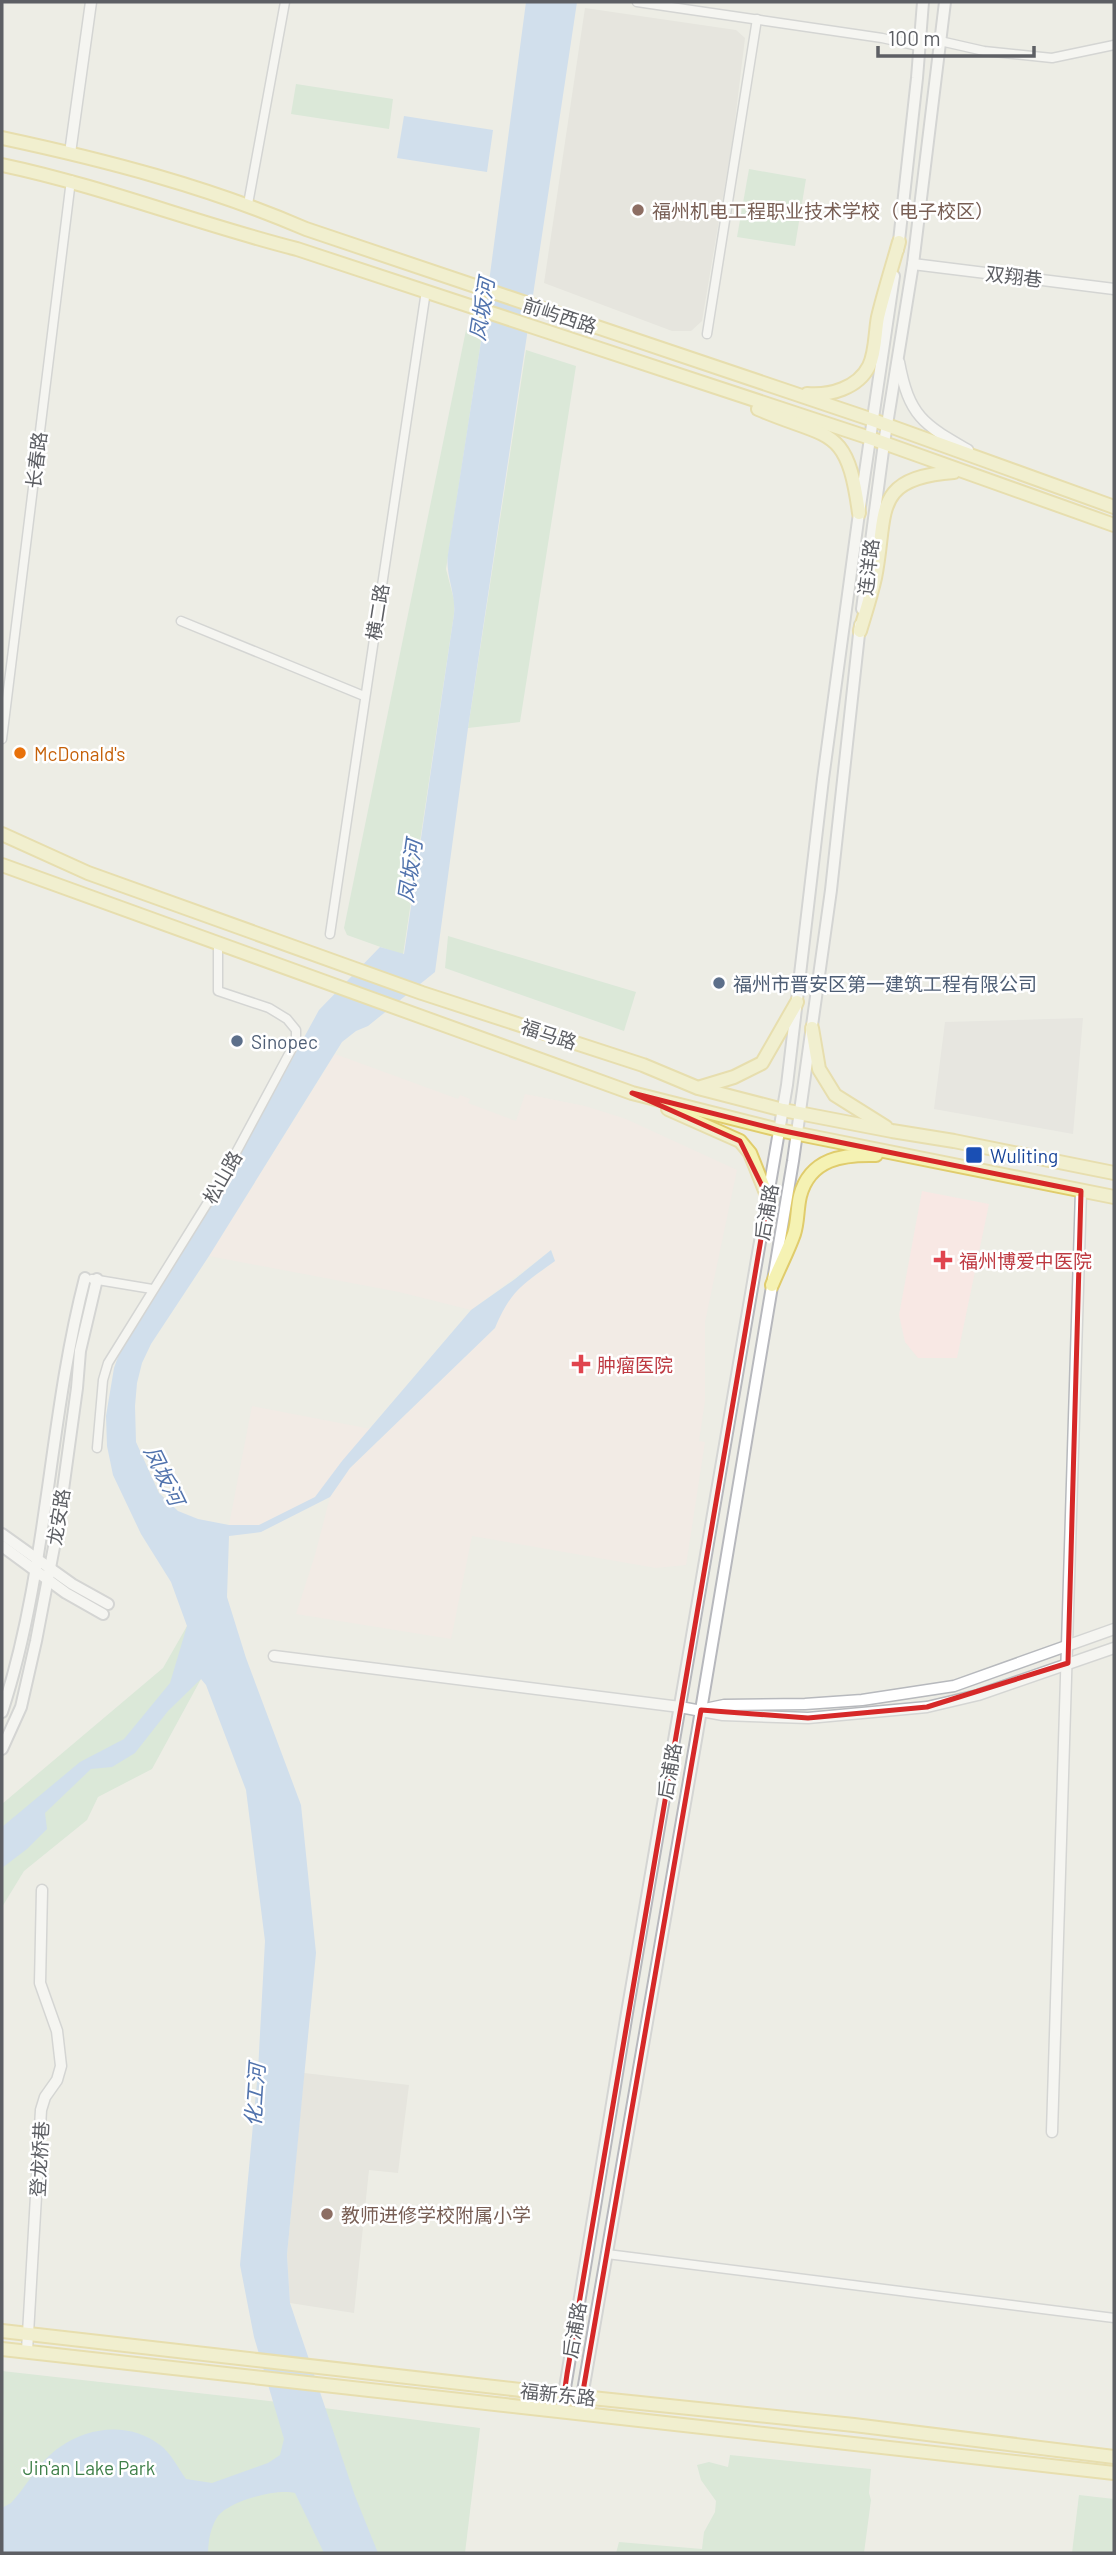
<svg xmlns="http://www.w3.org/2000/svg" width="1116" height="2555" font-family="Barlow,'Noto Sans SC',sans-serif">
	<rect width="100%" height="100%" fill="#edede5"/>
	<path fill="#dfded9" d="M1083,1018L1073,1134L934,1109L945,1022Z"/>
	<g fill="#dddcd4">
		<path d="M585,8L736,30L745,38L733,137L702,321L691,331H672L544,283Z"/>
		<path d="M304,2073L409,2085L398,2173L369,2170L354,2313L290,2303L287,2255Z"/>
	</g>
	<g fill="#f8e8e4">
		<path d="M335,1054L458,1099L460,1095L470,1099L468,1103L516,1121L525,1094L585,1106L626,1119L737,1170L705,1322V1401L699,1441L705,1442L686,1565L656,1568L472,1536L451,1639L296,1614L315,1555L330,1497L350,1468L495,1328L506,1302L519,1287L555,1261L551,1250L471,1310L399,1292L209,1256Z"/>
		<path d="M922,1191L989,1204L957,1358H918L905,1342L899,1315Z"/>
		<path d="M252,1406L371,1429L315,1497L259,1525H229Z"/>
	</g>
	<g fill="#c5e2c8">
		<path d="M296,84L393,99L389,129L291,114Z"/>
		<path d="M749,169L806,179L795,246L737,237Z"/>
		<path d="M466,330L482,335L446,569L454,600V614L403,955L347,935L344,928Z"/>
		<path d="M526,350L576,366L520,722L468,728Z"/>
		<path d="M448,936L636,992L624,1031L445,968Z"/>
		<path d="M187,1626L201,1679L152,1769L98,1797L87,1820L24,1871L2,1907V1804L163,1668Z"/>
		<path d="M2,2371L269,2401L480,2428L465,2553H2Z"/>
		<path d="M730,2455L871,2469L869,2493L871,2500L864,2553H616L619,2542L702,2549L704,2532L715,2512L716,2501L701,2480L697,2465L709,2462L728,2467Z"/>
		<path d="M1079,2495L1114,2499V2553H1072Z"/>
	</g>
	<g fill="#afcef4">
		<path d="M526,2H577L468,728L435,972L368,1026L356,1031L342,1042L209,1256L151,1344L142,1363L137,1383L135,1406L136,1442L159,1493L178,1511L198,1519L229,1525H259L315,1497L342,1461L471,1310L515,1279L551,1250L555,1261C522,1285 511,1290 495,1328L350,1468L330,1497L261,1532L229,1536L227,1597L246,1658L301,1805L316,1953L287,2255L290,2303L355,2496L378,2553H324L295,2493C277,2488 229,2501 218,2516C211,2526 208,2541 208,2553H2V2508L11,2503C27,2486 40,2460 60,2447C90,2426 130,2422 160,2445C171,2453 178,2468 186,2479L212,2483L268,2463L280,2455L284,2439L254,2337L240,2265L258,2071L265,1941L246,1790L206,1685L201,1679L168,1711L135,1753L112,1767L91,1769L45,1813L47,1829L27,1849L2,1868V1827L80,1762L124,1739L170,1683L187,1626L171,1582L141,1534L113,1475L107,1446L106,1416L114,1368L119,1354L142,1316L224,1184L319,1010L380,947L404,954L454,614C456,593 445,575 448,554L482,335Z"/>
		<path d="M404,116L493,130L487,172L397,158Z"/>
	</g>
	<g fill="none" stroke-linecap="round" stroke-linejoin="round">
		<defs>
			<g id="minor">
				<path d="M637,2L882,38L918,46"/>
				<path d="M940,41L984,51L1052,58L1114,45"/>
				<path d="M248,204L285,2"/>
				<path d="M707,334L757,19"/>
				<path d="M181,621L364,696"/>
				<path d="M2,739L71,180"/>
				<path d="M330,934L426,291"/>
				<path d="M92,1279L152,1289"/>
				<path d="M97,1448L103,1380L108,1363L218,1186L296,1041V1030L287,1019L269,1008L218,991V942"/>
				<path d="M607,2254L1114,2318"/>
			</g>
			<g id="tertiary">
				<path d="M70,153L91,2"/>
				<path d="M913,264L1114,289"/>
				<path d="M899,362C909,416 923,424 968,450"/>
				<path d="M274,1656L680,1707L723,1715L808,1718L927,1707L978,1695L1114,1648"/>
				<path d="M705,1709L724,1705L805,1704L862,1700L954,1686L1114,1629"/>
				<path d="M1052,2132L1081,1191"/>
				<path d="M27,2351L41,2110L45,2097L57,2080L61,2066L57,2031L40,1983L42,1890"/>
			</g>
			<g id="secondary">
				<path d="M898,250L917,78L923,2"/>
				<path d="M862,609L884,443L913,264L945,2"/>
				<path d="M2,1534L72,1584L108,1604"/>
				<path d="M2,1546L66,1593L103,1614"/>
				<path d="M2,1712C48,1572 48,1420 85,1278"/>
				<path d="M2,1749L21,1707L36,1641L58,1526L77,1388L80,1351L97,1279"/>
				<path d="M561,2412L628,2007L787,1085L823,779L859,513L894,276"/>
				<path d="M579,2414L697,1734L793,1161L831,890L860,625"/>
			</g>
			<g id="primary">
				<path d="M2,138C105,160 209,187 306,229L873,420L1114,507"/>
				<path d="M2,165C102,186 198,224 297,249L870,438L1114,525"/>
				<path d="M807,394C830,396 858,388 869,366C876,352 875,332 878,317C884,292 892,267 899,242"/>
				<path d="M758,409C830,440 847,424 859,513"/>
				<path d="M860,631C865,614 871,596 875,578C888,513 870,478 954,472"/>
				<path d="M2,834L88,873L422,993L643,1065L698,1088L783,1110L892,1131L954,1141L1114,1173"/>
				<path d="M2,865L632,1093L779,1130L1114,1197"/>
				<path d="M812,1028L819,1069L835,1095L886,1127"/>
				<path d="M701,1087L734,1077L762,1063L797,1002"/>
				<path d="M668,1109L740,1141L750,1153L768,1198"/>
				<path d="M772,1285C779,1268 788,1251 794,1234C798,1222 797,1208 800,1196C810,1158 844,1154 876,1155"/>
				<path d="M2,2331L582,2397L854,2425L1114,2457"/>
				<path d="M2,2349L1114,2473"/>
			</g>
		</defs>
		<use href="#minor" stroke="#b7b9bd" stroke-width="11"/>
		<use href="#tertiary" stroke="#b7b9bd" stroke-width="13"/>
		<use href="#secondary" stroke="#b7b8bd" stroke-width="14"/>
		<use href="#primary" stroke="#e0cc6c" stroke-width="16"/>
		<use href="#minor" stroke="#fff" stroke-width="8"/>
		<use href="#tertiary" stroke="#fff" stroke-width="10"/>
		<use href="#secondary" stroke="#fff" stroke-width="10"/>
		<use href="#primary" stroke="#f5f2b3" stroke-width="12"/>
	</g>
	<path d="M0 0H1116V2555H0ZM632,1093L779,1130L1081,1191L1068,1663L927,1707L808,1718L701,1710L582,2397L564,2395L567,2374L768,1198L740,1141Z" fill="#edede5" fill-opacity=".55" fill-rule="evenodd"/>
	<path fill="none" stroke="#d62828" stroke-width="5" stroke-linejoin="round" d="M632,1093L779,1130L1081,1191L1068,1663L927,1707L808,1718L701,1710L582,2397L564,2395L567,2374L768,1198L740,1141Z"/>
	<g fill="#8d6e63" stroke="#fff" stroke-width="2.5">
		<circle cx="638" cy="210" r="7"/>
		<circle cx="327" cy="2214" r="7"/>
	</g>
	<circle fill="#e8710a" stroke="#fff" stroke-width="2.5" cx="20" cy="753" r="7"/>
	<g fill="#5c6f8a" stroke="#fff" stroke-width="2.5">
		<circle cx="719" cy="983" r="7"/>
		<circle cx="237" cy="1041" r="7"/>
	</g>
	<rect fill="#1a4fb4" stroke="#fff" stroke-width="2.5" x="965" y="1146" width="18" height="18" rx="3.5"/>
	<g fill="#e0444e" stroke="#fff" stroke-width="2.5">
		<path d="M939.5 1249.5h7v7h7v7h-7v7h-7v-7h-7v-7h7z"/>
		<path d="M577.5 1353.5h7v7h7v7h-7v7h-7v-7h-7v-7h7z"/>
	</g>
	<g text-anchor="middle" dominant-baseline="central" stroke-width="5" stroke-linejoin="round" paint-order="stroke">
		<g font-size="19" fill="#785e54" stroke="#fff" text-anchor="start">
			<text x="652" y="210">福州机电工程职业技术学校（电子校区）</text>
			<text x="341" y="2214">教师进修学校附属小学</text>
		</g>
		<g font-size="19" fill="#5d5f64" stroke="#fff">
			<text transform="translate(1014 276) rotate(7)">双翔巷</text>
			<text transform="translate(560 315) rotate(18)">前屿西路</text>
			<text transform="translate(36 460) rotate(-83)">长春路</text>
			<text transform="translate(868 567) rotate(-83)">连洋路</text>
			<text transform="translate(377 612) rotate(-81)">横二路</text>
			<text transform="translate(549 1034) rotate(18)">福马路</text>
			<text transform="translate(222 1177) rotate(-60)">松山路</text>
			<text transform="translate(766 1212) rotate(-80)">后浦路</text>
			<text transform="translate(58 1517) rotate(-81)">龙安路</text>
			<text transform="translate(669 1771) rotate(-80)">后浦路</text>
			<text transform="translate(39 2159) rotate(-87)">登龙桥巷</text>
			<text transform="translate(574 2330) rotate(-80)">后浦路</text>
			<text transform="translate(558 2394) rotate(6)">福新东路</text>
		</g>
		<g font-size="19" fill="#c56008" stroke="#fff" text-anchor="start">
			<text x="34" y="753">McDonald's</text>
		</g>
		<g font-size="19" fill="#4e5e75" stroke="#fff" text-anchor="start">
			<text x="733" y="983">福州市晋安区第一建筑工程有限公司</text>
			<text x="251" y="1041">Sinopec</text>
		</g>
		<g font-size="19" fill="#164399" stroke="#fff" text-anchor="start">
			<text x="990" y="1155">Wuliting</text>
		</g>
		<g font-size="19" fill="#be3a42" stroke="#fff" text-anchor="start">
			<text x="959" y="1260">福州博爱中医院</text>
			<text x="597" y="1364">肿瘤医院</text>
		</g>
		<g font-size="19" fill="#40804a" stroke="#fff">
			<text x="89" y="2467">Jin'an Lake Park</text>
		</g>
		<g font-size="21" font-style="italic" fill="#5173ad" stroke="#fff">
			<text transform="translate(481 309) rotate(-81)">凤坂河</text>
			<text transform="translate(409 871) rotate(-82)">凤坂河</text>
			<text transform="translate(165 1475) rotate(64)">凤坂河</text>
			<text transform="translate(254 2095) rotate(-86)">化工河</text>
		</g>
	</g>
	<rect width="1116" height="2555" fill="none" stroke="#5d5f64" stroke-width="7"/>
	<path d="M878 46v10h156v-10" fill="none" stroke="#5d5f64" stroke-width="3.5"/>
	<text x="888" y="46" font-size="21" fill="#5d5f64" stroke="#ffffff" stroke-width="5" paint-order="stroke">100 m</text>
</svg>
